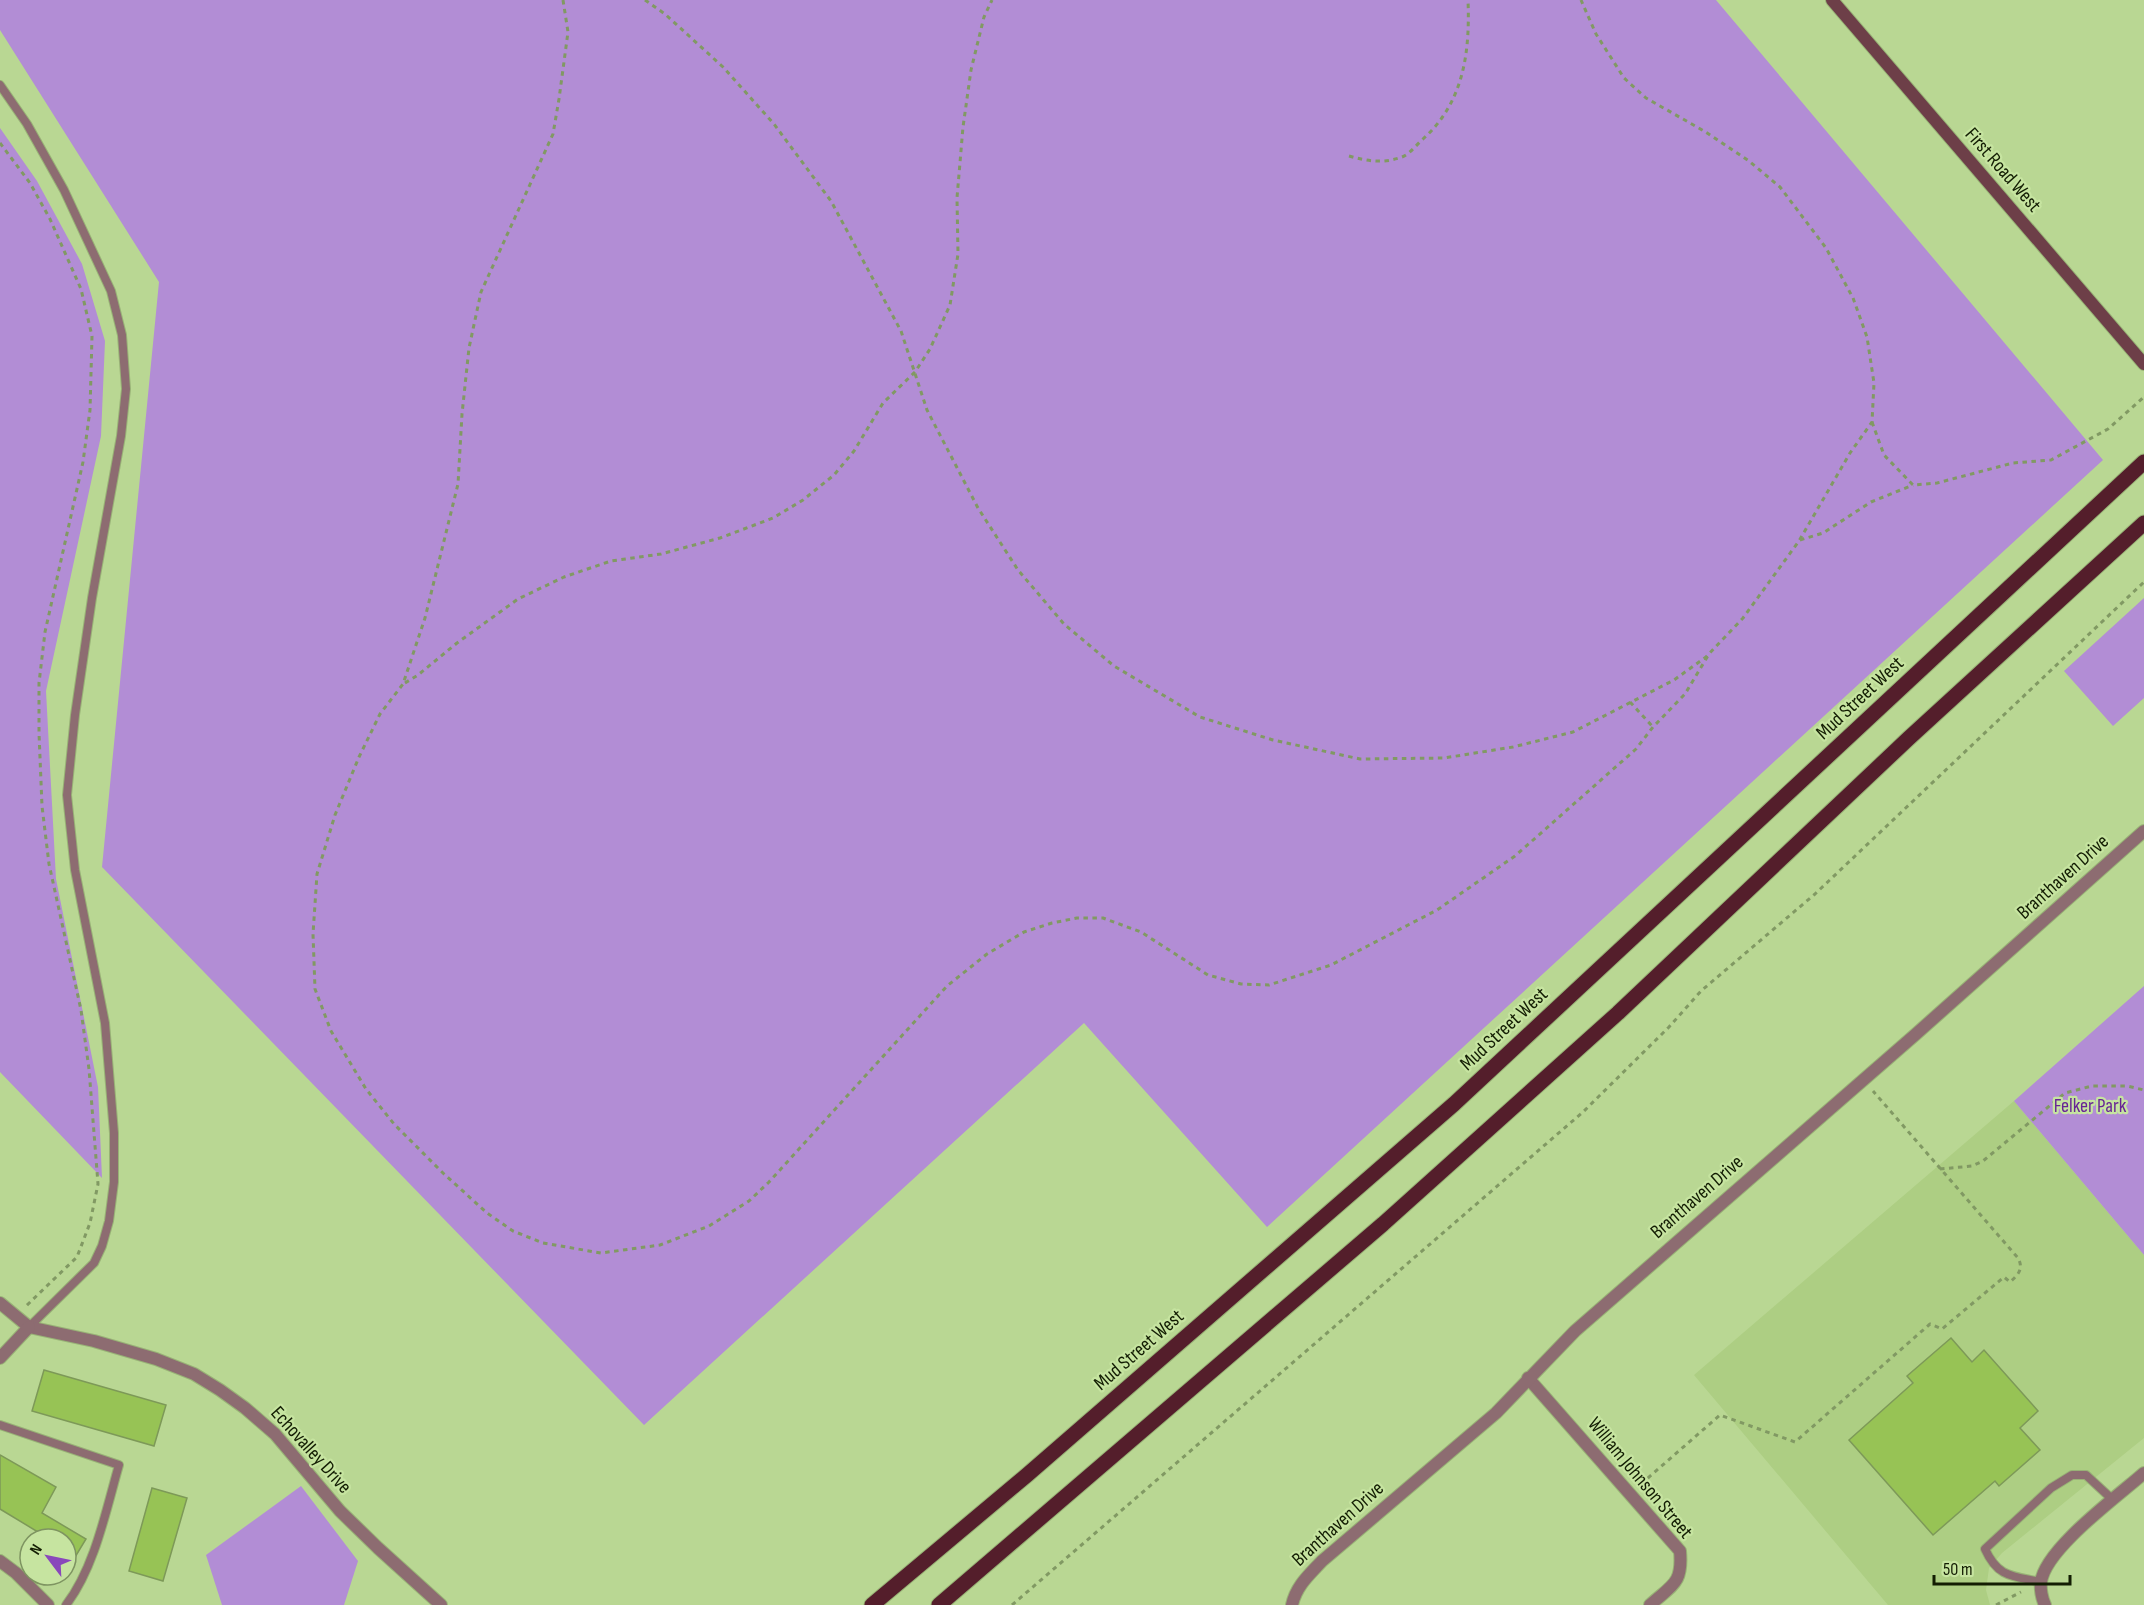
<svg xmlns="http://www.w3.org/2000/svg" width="2144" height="1605" font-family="'Sofia Sans Condensed',sans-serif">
	<rect width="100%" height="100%" fill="#b9d793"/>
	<path fill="#adce83" d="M2014,1101L2144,1255V1438L2002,1553L1989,1568L1986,1590L1990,1605H1888L1694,1375Z"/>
	<g fill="#b28dd5">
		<path d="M0,0H1716L2103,460L1267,1227L1084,1023L644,1425L102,867L159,282L0,30Z"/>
		<path d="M0,128L37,181L82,264L105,341L101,436L46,691L56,879L98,1087L102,1178L0,1072Z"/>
		<path d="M2144,598V698L2113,726L2064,671Z"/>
		<path d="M2144,986V1255L2014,1101Z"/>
		<path d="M301,1486L358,1561L344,1605H222L206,1555Z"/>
	</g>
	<g fill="#97c355" stroke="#7d9958" stroke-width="1.5">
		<path d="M1951,1338L1972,1362L1984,1350L2038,1411L2020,1428L2040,1450L1999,1486L1995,1481L1933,1535L1849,1440L1913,1383L1907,1376Z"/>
		<path d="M44,1370L166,1405L154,1446L32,1411Z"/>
		<path d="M0,1455L56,1487L42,1513L86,1539L66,1572V1539H34L38,1532L0,1509Z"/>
		<path d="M152,1488L187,1498L163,1581L129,1571Z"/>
	</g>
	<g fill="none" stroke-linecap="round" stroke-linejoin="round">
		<defs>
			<g id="lane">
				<path d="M0,85L27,124L64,190L111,291L122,335L126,389L121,436L92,598L75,715L67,795L75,870L105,1023L114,1133V1182L109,1221L102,1246L94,1263L29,1327"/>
				<path d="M0,1425L119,1465C106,1510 95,1567 66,1605"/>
				<path d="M2041,1582C2013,1576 1998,1578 1985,1549L2051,1488L2072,1475H2086L2113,1500"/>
			</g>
			<g id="street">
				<path d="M0,1303L29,1327L94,1341L156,1359L194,1374L220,1390L245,1408L275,1434L340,1511L378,1548L441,1605"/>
				<path d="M0,1358L29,1327"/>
				<path d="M1528,1378L1680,1551C1683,1584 1672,1585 1650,1605"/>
				<path d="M0,1561L16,1573L48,1605"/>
				<path d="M1292,1605C1296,1586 1309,1575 1322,1561L1496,1413L1575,1331L1916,1034L2144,831"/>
				<path d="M2045,1605C2042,1599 2040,1589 2041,1582C2045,1549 2118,1496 2144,1473"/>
			</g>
			<path id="secondary" d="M1832,0L2144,364"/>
			<g id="primary">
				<path d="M872,1605L1027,1475L1454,1104L2144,462"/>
				<path d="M939,1605L1383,1224L1618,1013L1909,738L2144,523"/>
			</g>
		</defs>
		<use href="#lane" stroke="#98b276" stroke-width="10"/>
		<use href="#street" stroke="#98b276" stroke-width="14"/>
		<use href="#secondary" stroke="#98b276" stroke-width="14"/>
		<use href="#primary" stroke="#98b276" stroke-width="17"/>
		<g stroke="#819963" stroke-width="3" stroke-dasharray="4.5 4.5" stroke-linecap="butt">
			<path d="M563,0L568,32L559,99L553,134L481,292L469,348L462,414L458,484L425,618L403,684L380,714L359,757L335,815L317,874L313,934L315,989L331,1031L366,1089L394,1124L443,1173L487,1213L513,1231L543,1243L601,1253L660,1245L709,1226L749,1201L769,1182L947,986L987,954L1024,932L1052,923L1077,918H1103L1141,932L1208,975L1241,984L1269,985L1331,965L1437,910L1515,856L1636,749L1653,727L1685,694L1709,654"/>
			<path d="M645,0L665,14L723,67L774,124L831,201L901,331L927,410L978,508L1018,570L1064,624L1114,666L1200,717L1273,740L1360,759L1444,758L1513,747L1573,732L1674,680L1706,657L1743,618L1799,541L1850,453L1872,422L1874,383L1867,337L1853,298L1826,248L1780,187L1749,161L1704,131L1646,98L1624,78L1596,34L1581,0"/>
			<path d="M0,143L30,183L50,219L81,289L92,336L90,410L83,462L45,632L39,683V733L42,806L49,864L81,1010L89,1069L98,1184L90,1223L77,1257L25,1307"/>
			<path d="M1349,156C1367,161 1383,164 1402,157C1410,154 1417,144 1423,139C1464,102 1470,52 1468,0"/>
			<path d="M1872,422L1884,455L1913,485L1937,483L2013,463L2051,460L2108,429L2144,397"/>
			<path d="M1800,540L1823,533L1871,502L1913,485"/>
			<path d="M405,683L418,675L457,643L518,599L564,577L611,561L661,554L720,538L773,518L803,500L834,475L854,451L883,403L915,372L930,349L950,305L958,254L957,198L963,127L971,70L984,17L992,0"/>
			<path d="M1630,702L1653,727"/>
			<path d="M1940,1169L1972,1166L1983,1161L2065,1093L2092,1086H2127L2144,1090"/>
			<path d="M1641,1484L1720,1415L1795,1442L1930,1324L1942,1329L2004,1277L2010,1282C2018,1275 2024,1269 2018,1258L1873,1091"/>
			<path d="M1012,1605L1583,1112L1669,1027L1701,991L1815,894L2144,582"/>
			<path d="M1996,1605L2021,1592"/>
		</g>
		<use href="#lane" stroke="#8d6c71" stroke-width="8"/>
		<use href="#street" stroke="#8d6c71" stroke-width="12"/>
		<use href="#secondary" stroke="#6d3f48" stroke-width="12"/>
		<use href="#primary" stroke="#541e2b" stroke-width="15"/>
	</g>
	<g text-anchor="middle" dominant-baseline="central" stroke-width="4.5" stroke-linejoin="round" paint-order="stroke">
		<g font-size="20" fill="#131d03" stroke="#c6e4a0">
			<text transform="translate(2003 170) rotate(49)">First Road West</text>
			<text transform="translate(1860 698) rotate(-43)">Mud Street West</text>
			<text transform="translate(2063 877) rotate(-42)">Branthaven Drive</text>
			<text transform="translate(1504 1029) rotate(-43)">Mud Street West</text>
			<text transform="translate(1697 1197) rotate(-41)">Branthaven Drive</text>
			<text transform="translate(1139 1350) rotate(-41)">Mud Street West</text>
			<text transform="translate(311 1450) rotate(48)">Echovalley Drive</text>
			<text transform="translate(1640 1478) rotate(50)">William Johnson Street</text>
			<text transform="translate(1338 1524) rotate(-42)">Branthaven Drive</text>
		</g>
		<g font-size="20" fill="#672395" stroke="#c6e4a0">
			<text x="2090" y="1106">Felker Park</text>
		</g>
	</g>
	<g transform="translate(48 1557) rotate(302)"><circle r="28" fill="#c6e4a0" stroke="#7e9461" stroke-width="1.5"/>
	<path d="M0-4.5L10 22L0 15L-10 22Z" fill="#8947bb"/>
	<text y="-9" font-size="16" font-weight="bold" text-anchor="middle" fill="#131d03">N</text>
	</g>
	<path d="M1934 1575v9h136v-9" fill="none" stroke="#131d03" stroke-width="3"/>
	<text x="1943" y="1575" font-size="18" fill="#131d03" stroke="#c6e4a0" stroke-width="4.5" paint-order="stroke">50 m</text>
</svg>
